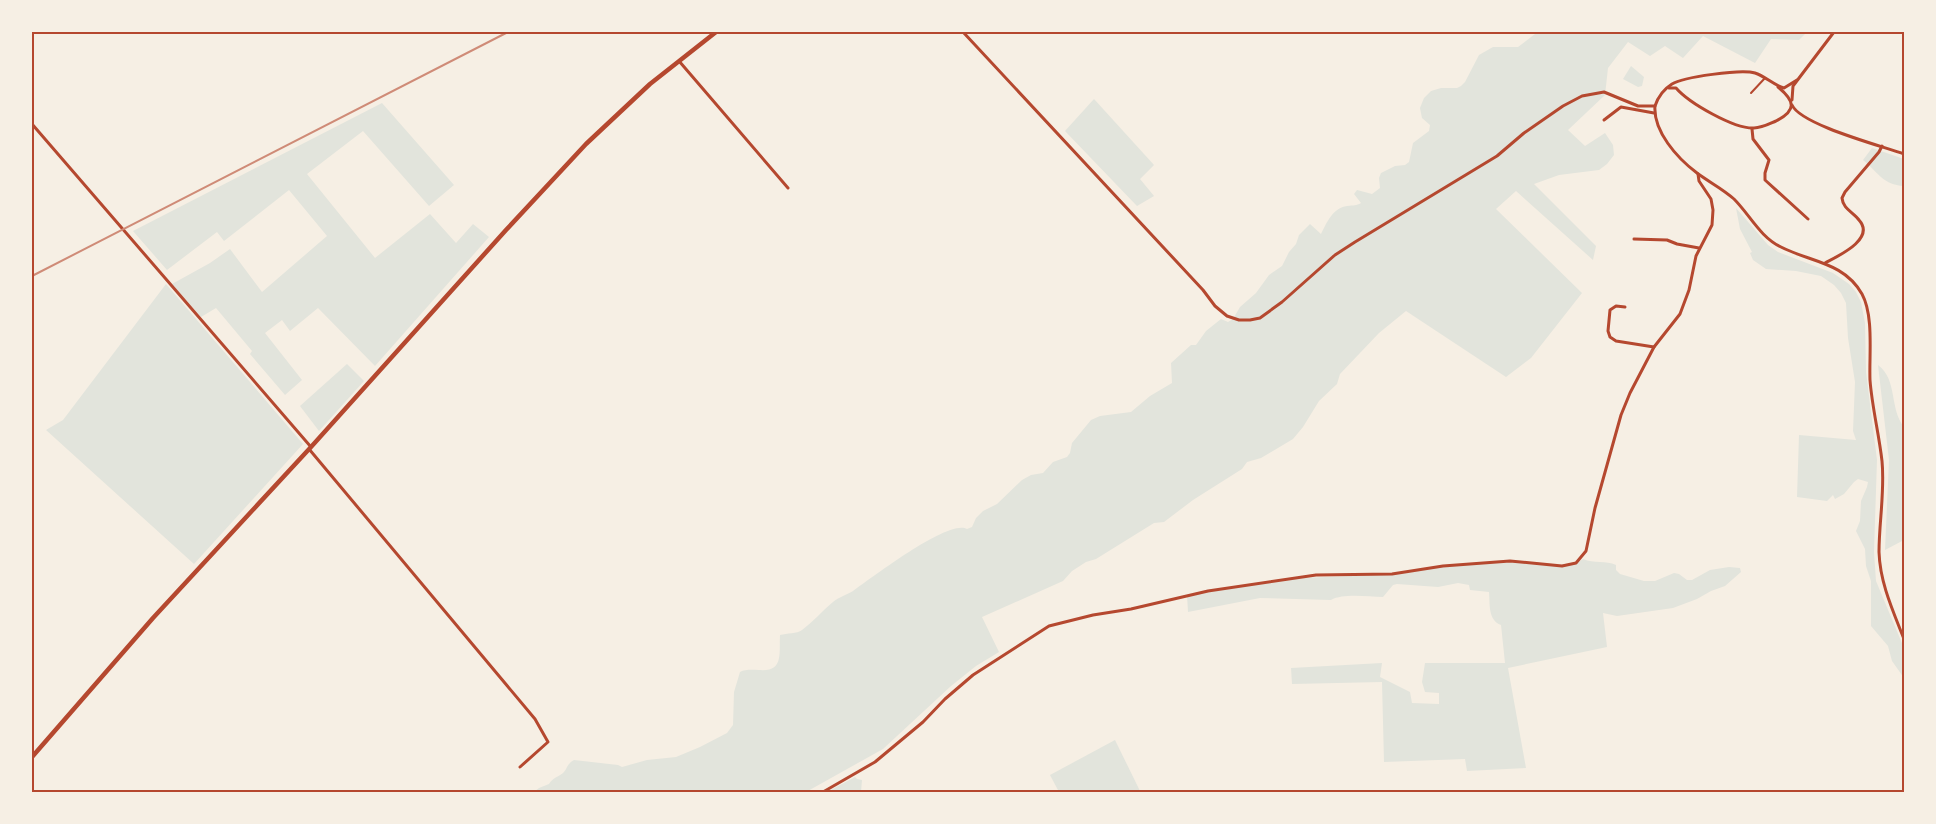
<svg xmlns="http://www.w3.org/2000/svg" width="1936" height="824" font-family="'Noto Sans',sans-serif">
	<rect width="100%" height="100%" fill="#f6efe4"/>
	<g fill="#e2e4dc">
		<path d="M1545,32H1807L1799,40L1771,39L1755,63L1703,36L1683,58L1665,46L1650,56L1628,42L1608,68L1605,95L1568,130L1585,146L1605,133L1613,145L1614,155L1607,164L1599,170L1559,175L1534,184L1596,246L1593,260L1516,191L1496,209L1582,293L1531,358L1506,377L1406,311L1379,333L1340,374L1337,384L1319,401L1303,427L1293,439L1261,458L1247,462L1242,469L1193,500L1164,522L1154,523L1096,559L1086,562L1072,571L1063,581L982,617L999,652L976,666L951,686L883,749L806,792H534L539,788L549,784C553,777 559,777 564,772C568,767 567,764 574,760L618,765L622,767L647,760L676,757L700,747L727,733L733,725L734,692L740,672C746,669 752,670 759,670C784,672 779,654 780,635C787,633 797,634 802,630C813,622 822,611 833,602C839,597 846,595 853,591C872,578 948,519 967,529L972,527L976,518L983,511L997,504L1022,480L1031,475L1043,473L1053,462L1067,457L1070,453L1072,443L1091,420L1100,416L1131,412L1150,396L1172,383L1171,363L1191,345H1196L1206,331L1221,319L1228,322L1233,319L1240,307L1256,293L1269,275L1282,266L1289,252L1296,244L1299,235L1310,224L1321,234C1327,222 1333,208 1347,206C1354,205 1356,206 1361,203L1354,194L1357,190L1372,194L1380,188L1379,178L1381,173L1395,166L1405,165L1409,162L1413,143L1429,131L1430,125L1422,118L1420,108L1424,98L1431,91L1441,88H1457L1461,86L1465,82L1479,55L1493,47H1518L1535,34Z"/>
		<path d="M1631,66L1644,77L1642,86L1638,87L1623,79Z"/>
		<path d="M1094,99L1154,165L1140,179L1154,196L1137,206L1065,131Z"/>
		<path d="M382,103L454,185L429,206L363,131L307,174L375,258L430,214L456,243L473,224L489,237L375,366L318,308L290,331L282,320L265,333L302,380L285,395L250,354L252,351L216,308L201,317L172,284L210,263L230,249L262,292L327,236L289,190L224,241L217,232L167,270L133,231Z"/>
		<path d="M1872,148L1904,159V186C1883,185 1878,172 1863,160Z"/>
		<path d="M1736,208L1768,245L1778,252L1833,273L1849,284L1856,292L1861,302L1865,323L1866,372L1877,460L1874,552L1876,581L1904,648V678L1892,661L1888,646L1871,626V581L1866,566L1865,549L1856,531L1860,521L1861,501L1867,487L1868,482L1858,479L1854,482L1844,494L1835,499L1833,495L1827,501L1797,497L1799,435L1856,440L1853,431L1855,382L1848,338L1846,303L1841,293L1834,285L1821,276L1796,271L1766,269L1753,260L1750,253L1752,252L1740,229Z"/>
		<path d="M166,284L303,444L194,564L46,430L63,420Z"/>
		<path d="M347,364L364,381L319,431L300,406Z"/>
		<path d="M1878,365C1898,380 1889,408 1904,427V540L1885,550L1889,460Z"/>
		<path d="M1583,559C1594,564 1606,560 1616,565V570L1620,574L1644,581H1655L1674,573L1679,574L1687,580H1692L1710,570L1729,567L1740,568L1741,572L1725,586L1711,591L1697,599L1673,608L1617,616L1603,613L1607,647L1508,668L1526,768L1467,771L1465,759L1384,762L1382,682L1292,684L1291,668L1382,663L1380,677L1410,692L1412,703L1439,704V693L1425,692L1422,682L1425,663H1505L1501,625C1488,620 1490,605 1489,592L1470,590L1469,585L1458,583L1438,587L1397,584L1393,585L1383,597C1368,597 1344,593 1331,600L1260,598L1188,612L1187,595L1302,578L1397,574L1431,567L1497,562L1547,563L1557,565L1577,563Z"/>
		<path d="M1115,740L1140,791L1137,792H1059L1050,775Z"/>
		<path d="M855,777L857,779L862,780L861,792H827Z"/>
	</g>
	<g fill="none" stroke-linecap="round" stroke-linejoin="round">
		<path stroke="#b5482f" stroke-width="2" d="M1751,93L1765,78"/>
		<g stroke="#b5482f" stroke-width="3">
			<path d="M963,32L1203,290L1215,306L1227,316L1239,320H1250L1260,318L1282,302L1335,255L1355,242L1497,156L1524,133L1563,106L1582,96L1604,92L1638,106H1655C1658,97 1664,89 1672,84C1683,77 1741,69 1755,73C1765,76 1773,85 1784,88L1797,80"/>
			<path d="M679,61L788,188"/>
			<path d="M1669,88H1676C1689,103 1734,129 1754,128C1762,128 1769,124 1776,121C1797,110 1795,101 1778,87"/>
			<path d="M1792,100L1793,86L1834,32"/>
			<path d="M1792,105C1801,125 1882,146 1904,154"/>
			<path d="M1655,106C1653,131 1677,158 1697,173C1709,182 1723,189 1734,199C1750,215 1760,237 1781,247C1810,262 1844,262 1862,294C1874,316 1869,355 1870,380C1872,407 1879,434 1882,461C1885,491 1879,522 1879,552C1880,583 1893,611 1904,639"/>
			<path d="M1604,120L1621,107L1654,113"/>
			<path d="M32,124L311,447"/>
			<path d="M1752,129L1753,139L1769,160L1765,173V180L1808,219"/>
			<path d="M1634,239L1667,240L1677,244L1699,248"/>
			<path d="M1825,263C1838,256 1876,239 1859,220C1853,212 1843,209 1842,198L1845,192L1879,152L1882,146"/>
			<path d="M1625,307L1616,306L1610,310L1608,331L1610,337L1616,341L1654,347"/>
			<path d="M309,449L535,719L548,742L520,767"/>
			<path d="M823,792L875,762L923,722L945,699L973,675L1049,626L1093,615L1131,609L1208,591L1316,575L1392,574L1443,566L1510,561L1562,566L1576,563L1586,551L1595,508L1621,415L1630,393L1654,347L1680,314L1689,290L1696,256L1712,225L1713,210L1711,199L1699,181L1698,174"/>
		</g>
		<path stroke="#b5482f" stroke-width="4.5" d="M32,757L153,618L311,447L506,230L586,144L650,84L716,32"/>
		<path stroke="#cf8b77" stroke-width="2" d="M32,276L508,32"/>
	</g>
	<rect width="1936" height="824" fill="none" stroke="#f6efe4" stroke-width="66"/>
	<rect x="33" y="33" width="1870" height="758" fill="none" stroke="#b5482f" stroke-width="2"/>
</svg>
